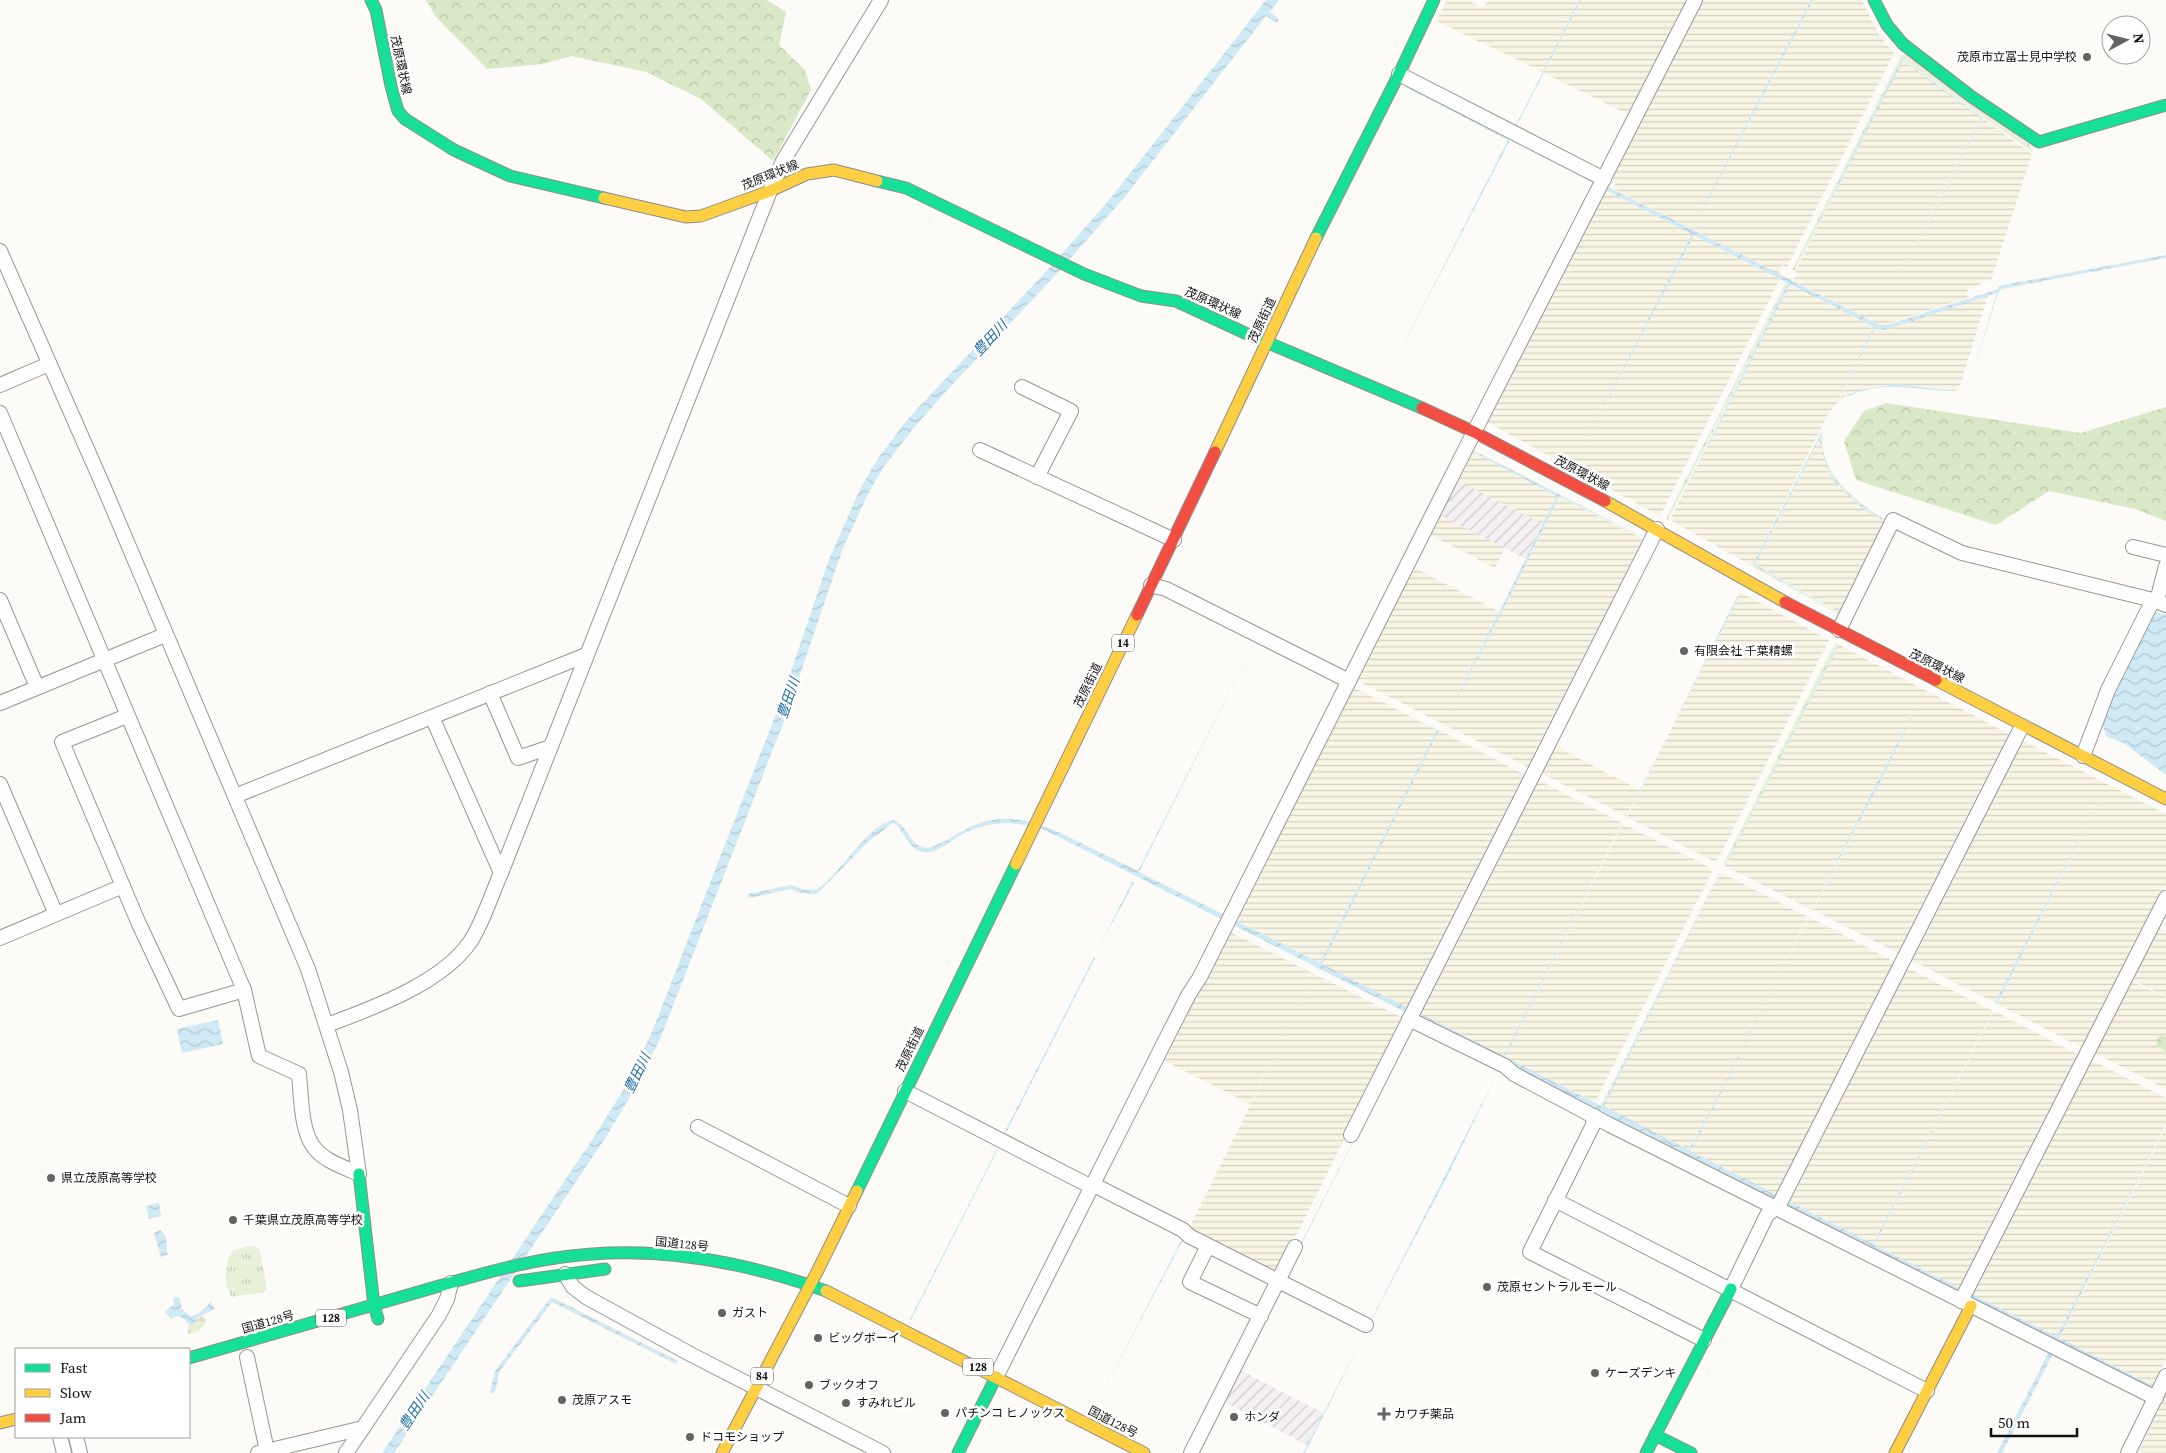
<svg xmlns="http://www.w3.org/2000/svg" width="2166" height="1453" font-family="'Source Serif 4','Noto Sans JP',serif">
	<defs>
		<pattern id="industrial-furrows" width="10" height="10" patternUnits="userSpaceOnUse" patternTransform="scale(1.25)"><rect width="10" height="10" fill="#f4eff2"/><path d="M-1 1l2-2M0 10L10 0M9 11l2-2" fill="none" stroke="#d0ccce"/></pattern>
		<pattern id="farmland-rules" width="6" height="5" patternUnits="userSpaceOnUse" patternTransform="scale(1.25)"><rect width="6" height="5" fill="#f8f5e5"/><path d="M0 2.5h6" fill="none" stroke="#d4d1c3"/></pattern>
		<pattern id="grass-tufts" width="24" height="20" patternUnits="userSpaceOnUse" patternTransform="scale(1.25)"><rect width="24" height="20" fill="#e8f1d8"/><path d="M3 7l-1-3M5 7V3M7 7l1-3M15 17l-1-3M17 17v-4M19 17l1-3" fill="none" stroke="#c6ceb8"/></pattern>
		<pattern id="forest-crowns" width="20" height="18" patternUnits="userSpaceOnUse" patternTransform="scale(1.25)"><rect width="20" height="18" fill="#d9e8c7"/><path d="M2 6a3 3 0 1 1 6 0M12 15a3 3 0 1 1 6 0" fill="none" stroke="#b9c6aa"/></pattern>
		<pattern id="water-waves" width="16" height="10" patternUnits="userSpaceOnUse" patternTransform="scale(1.25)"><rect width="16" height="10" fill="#cfeaf5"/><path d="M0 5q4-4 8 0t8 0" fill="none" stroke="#b1c8d1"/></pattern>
	</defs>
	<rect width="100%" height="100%" fill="#fcfbf7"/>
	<g fill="url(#industrial-furrows)">
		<path d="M1457,480L1543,524L1526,559L1440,515Z"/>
		<path d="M1240,1370L1323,1413L1307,1445L1224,1402Z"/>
	</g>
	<g fill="url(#farmland-rules)">
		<path d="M1447,0H1467L1482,7L1489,0H1579L1543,72L1436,21Z"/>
		<path d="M1581,0H1691L1632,116L1544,73Z"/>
		<path d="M1702,0H1811L1697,221L1813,0H1862L1879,35L1894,53L1787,267L1782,265L1779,272L1782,276L1605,184L1613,187L1617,181L1610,177Z"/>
		<path d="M1902,60L1981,117L1880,317L1982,118L2032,154L1991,280L1967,289L1969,297L1881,326L1788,278L1794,279L1797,273L1795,272Z"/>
		<path d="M1606,190L1693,234L1574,464L1694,235L1780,279L1660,516L1487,422Z"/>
		<path d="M1790,284L1874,327L1837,403L1827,416L1752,566L1670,520Z"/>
		<path d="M1988,295L1959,389L1954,391L1897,384L1879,386L1847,395L1838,403L1875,328L1888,329Z"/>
		<path d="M1819,439L1832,479L1862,508L1886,520L1842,614L1755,564Z"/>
		<path d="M1471,451L1558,495L1543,524L1457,480Z"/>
		<path d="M1559,496L1645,540L1532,766L1528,767L1356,680L1406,579L1410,577L1415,568L1500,612L1444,722L1512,592Z"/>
		<path d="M1440,515L1505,548L1495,568L1431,535Z"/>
		<path d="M1740,592L1829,640L1718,859L1713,861L1627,817Z"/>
		<path d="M1839,645L2011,735L1898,953L1813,910L1878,786L1923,693L1812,910L1725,866Z"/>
		<path d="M1353,687L1437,730L1320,963L1235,920Z"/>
		<path d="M1439,730L1527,776L1410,1009L1321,964Z"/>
		<path d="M2021,740L2166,814V885L2083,1048L1997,1004L2107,787L1995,1003L1913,961L1911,958L2020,746L2019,745Z"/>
		<path d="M1553,745L1640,790L1626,816L1541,773Z"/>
		<path d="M1538,780L1622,823L1504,1057L1419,1014Z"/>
		<path d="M1623,824L1709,867L1712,872L1595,1102L1505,1057Z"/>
		<path d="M1719,873H1722L1808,917L1721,1091L1689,1150L1603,1107L1719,876L1602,1106L1601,1105Z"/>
		<path d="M1809,917L1895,962L1777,1195L1690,1151Z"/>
		<path d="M2157,927L2166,932V997L2131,979Z"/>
		<path d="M1228,931L1403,1018L1404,1021L1276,1275L1190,1232L1189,1228L1314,977L1250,1104L1163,1060Z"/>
		<path d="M1910,969L1993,1011L1873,1244L1790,1202L1905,970Z"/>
		<path d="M2131,981L2166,998V1089L2095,1053Z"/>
		<path d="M1994,1011L2079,1055L1961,1289L1874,1245Z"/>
		<path d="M2091,1060L2166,1098V1124L2057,1338L1971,1294Z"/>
		<path d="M2166,1127V1358L2153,1386L2059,1339Z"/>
		<path d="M2166,1393V1453H2143L2139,1451Z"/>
	</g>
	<g fill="url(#grass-tufts)">
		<path d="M1905,54L2029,144L2032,152L1903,59L1794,271L1792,270L1901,56Z"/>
		<path d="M1786,282L1788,283L1668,520L1666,518Z"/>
		<path d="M1823,427C1817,473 1851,497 1884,519C1865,508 1846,497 1833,478C1828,471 1826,461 1824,453C1821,444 1819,435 1823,427Z"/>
		<path d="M1753,564L1838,613L1842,614L1841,616L1752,566Z"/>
		<path d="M1835,643L1838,645L1725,865L1724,863Z"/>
		<path d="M1599,1110L1775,1199L1773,1202L1597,1113Z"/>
		<path d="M249,1246L257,1247L260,1251L267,1289L264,1292L232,1297C223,1288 224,1259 234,1250Z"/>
		<path d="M203,1315L206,1322C202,1329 196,1334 187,1334L189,1325Z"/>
	</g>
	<g fill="url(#forest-crowns)">
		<path d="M426,0H767L786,12L779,45L805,70L811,90L773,161L701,99L646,72L572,56L543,64L487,69L436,17Z"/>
		<path d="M1886,403L2081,433L2166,407V521L2135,509L2049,491L1996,525L1856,480L1844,441L1864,411Z"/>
		<path d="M2161,1035L2166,1037V1052L2157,1046V1040Z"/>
	</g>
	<g fill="url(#water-waves)">
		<path d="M1266,0H1279L1270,12L1279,19L1277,23L1266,16L1123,199L1062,268L950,387L913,429L885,465L869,492L843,548L786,716L660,1039L635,1089L604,1140L394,1453H382L594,1137L627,1084L652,1032L781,701L828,562L860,489L877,460L906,421L1052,265L1110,199Z"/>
		<path d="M1579,0H1581L1515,129H1514Z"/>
		<path d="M1811,0H1813L1697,221L1712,190Z"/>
		<path d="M1902,59L2032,154L1982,118L1881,317L1981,118L1903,61L1794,271Z"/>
		<path d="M1407,84L1879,325H1887L1998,289V286L2166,255V258L2002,289L1998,293L1968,388L1997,293L1888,329L1880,330L1875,328L1837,403L1874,327L1790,284L1670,520L1788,283L1694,235L1574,464L1692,234L1606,190L1589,221L1597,185L1510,140L1388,375L1508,140L1405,87Z"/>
		<path d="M1897,384L1954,391C1917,391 1883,379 1847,397V395L1865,389Z"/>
		<path d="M1821,433C1819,475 1851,501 1884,519L1883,520L1862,508L1832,479L1819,439L1755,564L1838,613L1753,564Z"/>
		<path d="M1471,449L1646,539L1559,496L1512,592L1444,723L1557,496L1472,451Z"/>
		<path d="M1737,597L1738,598L1626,816L1640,790Z"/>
		<path d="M2154,612L2166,614V775L2125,744L2106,736L2103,726L2105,708Z"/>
		<path d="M1256,639L1139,872L1320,963L1437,730H1439L1322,964L1418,1013L1536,781L1419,1013L1504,1056L1622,823L1505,1057L1602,1106L1719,876L1604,1106L1689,1150L1721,1091L1808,917L1720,1095L1690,1151L1789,1201L1905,970L1790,1202L1873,1244L1994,1011L1874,1245L2057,1337L2166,1124L2059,1338L2153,1386L2151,1389L1045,830C1017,821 992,820 965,833C953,838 937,855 923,852C911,850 903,833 897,825L893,823L869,841L817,894L801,893L790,889L749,898L748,894L791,885L803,889L816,890C843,873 863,828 893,820C909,825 909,848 928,848C947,843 961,829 980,823C1018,811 1049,827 1083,844C1101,853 1120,862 1138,871Z"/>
		<path d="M1838,645H1839L1725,866V865Z"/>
		<path d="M1923,693L1878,786L1812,910Z"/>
		<path d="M2019,745L2021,746L1913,956Z"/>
		<path d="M2106,787L1997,1004L1995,1003Z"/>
		<path d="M1132,882L1134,883L1099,947Z"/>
		<path d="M1094,957L1095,958L1004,1137H1002Z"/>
		<path d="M218,1020L223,1044L182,1053L177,1029Z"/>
		<path d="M1412,1027L1303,1241V1242L1287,1278L1286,1277L1303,1239Z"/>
		<path d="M1498,1072L1447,1177L1371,1321V1320Z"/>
		<path d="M999,1145H1000L911,1320L910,1319Z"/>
		<path d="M159,1203L161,1216L149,1219L146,1206Z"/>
		<path d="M160,1230C169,1236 166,1246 168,1255L161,1257L154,1233Z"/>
		<path d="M1182,1239L1183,1240L1092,1412Z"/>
		<path d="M179,1297L182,1309L190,1316L198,1314L211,1302L215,1309L197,1318L195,1323L191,1326C183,1319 181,1313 171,1319L165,1312L174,1304L173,1298Z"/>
		<path d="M551,1297L678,1361L676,1364L552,1302L499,1372L496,1389L493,1394L490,1392L495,1371Z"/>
		<path d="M1365,1332L1305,1453H1303Z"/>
		<path d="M2050,1350L2054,1352L2002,1453H1997Z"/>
	</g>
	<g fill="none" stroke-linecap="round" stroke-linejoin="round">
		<defs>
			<g id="street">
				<path d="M1399,74L1604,179"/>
				<path d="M0,251L105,490L308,969L341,1072L350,1110L359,1174"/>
				<path d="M0,385L49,364"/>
				<path d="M1022,387L1071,411L1037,477"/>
				<path d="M0,413L244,990L259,1056L299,1074C301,1094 301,1130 313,1146C323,1161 344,1167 359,1174"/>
				<path d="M980,450L1174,540"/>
				<path d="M2133,547L2166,555"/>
				<path d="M1151,585L1166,589L1184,598L1349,681"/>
				<path d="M0,600L37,687"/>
				<path d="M2157,601L2166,566"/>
				<path d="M1839,630L1893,520L1962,553L2153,600L2166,605"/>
				<path d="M490,693L518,758L550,747"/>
				<path d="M0,703L165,635"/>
				<path d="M127,716L62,742L139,924L179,1009L244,990"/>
				<path d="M432,717L501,873"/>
				<path d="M2083,756L2108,690L2153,600"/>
				<path d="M0,784L56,914"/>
				<path d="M235,796L586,655"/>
				<path d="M0,938L123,886"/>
				<path d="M1409,1019L1505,1066L1514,1074L1610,1125L2156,1398"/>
				<path d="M327,1025C373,1008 442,983 470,942C482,925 492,893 501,873L770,191L783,161L881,0"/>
				<path d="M905,1091L1086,1184L1100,1188L1183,1230L1189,1236C1248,1266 1307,1295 1366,1325"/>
				<path d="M1594,1116L1593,1125L1530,1252L1704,1340"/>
				<path d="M698,1127L849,1206"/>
				<path d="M1351,1135L1657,529"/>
				<path d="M1555,1200L1927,1391"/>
				<path d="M1208,1246L1190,1282L1261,1316"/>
				<path d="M565,1274L573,1287L586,1297L692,1355L883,1453"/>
				<path d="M1731,1289L1767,1215L1779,1205L2022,726"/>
				<path d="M1961,1301L2166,898"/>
				<path d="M247,1357L267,1451"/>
				<path d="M996,1377L1167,1037L1189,994L1200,977L1470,440L1695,0"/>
				<path d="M60,1437L64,1453"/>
				<path d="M76,1437L80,1453"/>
				<path d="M258,1453L363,1428"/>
				<path d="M346,1453L439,1315L447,1299L451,1283"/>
				<path d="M1191,1453L1295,1247"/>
				<path d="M2128,1453L2166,1376"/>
			</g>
			<g id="fast">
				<path d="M371,0L376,10L391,86L398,111L405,119L454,150L510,176L604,198"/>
				<path d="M1874,0L1887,25L1903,44L1972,97L2039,142L2166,105"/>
				<path d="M877,181L906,188L1084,274L1141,296L1176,301L1245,333L1422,408"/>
				<path d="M1316,238L1399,74L1434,0"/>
				<path d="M359,1174L374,1305L378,1319"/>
				<path d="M857,1191L1016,864"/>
				<path d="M519,1281L605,1269"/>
				<path d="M189,1358C262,1337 335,1316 408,1295C468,1278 528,1258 592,1254C672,1248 751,1264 826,1291"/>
				<path d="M1655,1435L1691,1453"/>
				<path d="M958,1453L996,1377"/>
				<path d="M1646,1453L1731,1289"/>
			</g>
			<g id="slow">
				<path d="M604,198L686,217L701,216L770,191L807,174L834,170L877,181"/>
				<path d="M1215,452L1316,238"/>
				<path d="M1605,501L1785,602"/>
				<path d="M1936,680L2166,799"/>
				<path d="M1016,864L1137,615"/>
				<path d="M826,1291L1144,1453"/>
				<path d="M0,1423L16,1419"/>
				<path d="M722,1453L817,1272L857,1191"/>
				<path d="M1895,1453L1971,1306"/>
			</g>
			<g id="jam">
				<path d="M1422,408L1474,432L1605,501"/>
				<path d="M1785,602L1936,680"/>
				<path d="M1137,615L1215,452"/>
			</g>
		</defs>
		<use href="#street" stroke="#979695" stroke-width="16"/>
		<use href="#fast" stroke="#8d8d8b" stroke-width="13"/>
		<use href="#slow" stroke="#8d8d8b" stroke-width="13"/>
		<use href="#jam" stroke="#8d8d8b" stroke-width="13"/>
		<use href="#street" stroke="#fffefe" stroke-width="14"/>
		<use href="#fast" stroke="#16e098" stroke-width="11"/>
		<use href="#slow" stroke="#ffcf43" stroke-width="11"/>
		<use href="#jam" stroke="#f24e42" stroke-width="11"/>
	</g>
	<g fill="#636362" stroke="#fff" stroke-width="2">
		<circle cx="2087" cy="57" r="5"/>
		<circle cx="1684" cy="651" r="5"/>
		<circle cx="51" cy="1178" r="5"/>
		<circle cx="233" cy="1220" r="5"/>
		<circle cx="1487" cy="1287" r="5"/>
		<circle cx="722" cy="1313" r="5"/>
		<circle cx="818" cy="1338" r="5"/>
		<circle cx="1595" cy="1373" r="5"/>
		<circle cx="809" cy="1385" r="5"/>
		<circle cx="562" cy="1400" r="5"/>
		<circle cx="846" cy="1403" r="5"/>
		<circle cx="945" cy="1413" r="5"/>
		<path d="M1381.5 1406.5h5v5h5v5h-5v5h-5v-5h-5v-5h5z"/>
		<circle cx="1234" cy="1417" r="5"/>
		<circle cx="690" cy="1437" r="5"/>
	</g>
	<g text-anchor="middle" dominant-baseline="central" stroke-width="5" stroke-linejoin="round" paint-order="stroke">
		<g fill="#fff" stroke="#585858" stroke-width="1">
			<rect x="1112" y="634.5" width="22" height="17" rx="4"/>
			<rect x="316" y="1309.5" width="30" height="17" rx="4"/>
			<rect x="963" y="1358.5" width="30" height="17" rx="4"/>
			<rect x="751" y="1367.5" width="22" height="17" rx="4"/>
		</g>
		<g font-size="11" font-weight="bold" fill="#111">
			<text x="1123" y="643">14</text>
			<text x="331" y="1318">128</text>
			<text x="978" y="1367">128</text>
			<text x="762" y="1376">84</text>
		</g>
		<g font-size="12" fill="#111" stroke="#fff" text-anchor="start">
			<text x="2077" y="57" text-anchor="end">茂原市立冨士見中学校</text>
			<text x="1694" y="651">有限会社 千葉精螺</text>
			<text x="61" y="1178">県立茂原高等学校</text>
			<text x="243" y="1220">千葉県立茂原高等学校</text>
			<text x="1497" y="1287">茂原セントラルモール</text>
			<text x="732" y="1313">ガスト</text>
			<text x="828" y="1338">ビッグボーイ</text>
			<text x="1605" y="1373">ケーズデンキ</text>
			<text x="819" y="1385">ブックオフ</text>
			<text x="572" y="1400">茂原アスモ</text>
			<text x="856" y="1403">すみれビル</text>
			<text x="955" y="1413">パチンコ ヒノックス</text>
			<text x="1394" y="1414">カワチ薬品</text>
			<text x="1244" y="1417">ホンダ</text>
			<text x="700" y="1437">ドコモショップ</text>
		</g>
		<g font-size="12" fill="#111" stroke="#fff">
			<text transform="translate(401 65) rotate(78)">茂原環状線</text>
			<text transform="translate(770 175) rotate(-22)">茂原環状線</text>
			<text transform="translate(1213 303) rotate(24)">茂原環状線</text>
			<text transform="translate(1262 320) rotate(-65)">茂原街道</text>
			<text transform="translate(1582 473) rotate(28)">茂原環状線</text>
			<text transform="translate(1937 666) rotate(27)">茂原環状線</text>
			<text transform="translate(1088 685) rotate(-64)">茂原街道</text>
			<text transform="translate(910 1049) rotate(-64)">茂原街道</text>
			<text transform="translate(682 1244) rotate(6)">国道128号</text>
			<text transform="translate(268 1322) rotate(-16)">国道128号</text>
			<text transform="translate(1113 1422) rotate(27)">国道128号</text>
		</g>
		<g font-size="14" font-style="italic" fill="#1e6f9e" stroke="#fff">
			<text transform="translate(990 338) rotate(-47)">豊田川</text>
			<text transform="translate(788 698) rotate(-71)">豊田川</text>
			<text transform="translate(637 1073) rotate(-64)">豊田川</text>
			<text transform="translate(414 1411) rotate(-56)">豊田川</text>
		</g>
	</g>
	<rect x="15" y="1348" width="175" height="90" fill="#ffffff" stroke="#a0a0a0"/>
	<rect x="25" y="1364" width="25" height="8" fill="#16e098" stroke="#a0a0a0"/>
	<text x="60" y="1373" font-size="15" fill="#111111">Fast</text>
	<rect x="25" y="1389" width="25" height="8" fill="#ffcf43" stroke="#a0a0a0"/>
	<text x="60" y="1398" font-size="15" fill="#111111">Slow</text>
	<rect x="25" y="1414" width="25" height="8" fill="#f24e42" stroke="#a0a0a0"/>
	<text x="60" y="1423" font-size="15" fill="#111111">Jam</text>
	<g transform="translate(2126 40) rotate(83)"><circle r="24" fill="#ffffff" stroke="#a0a0a0"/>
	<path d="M0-4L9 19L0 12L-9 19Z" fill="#636362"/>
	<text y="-8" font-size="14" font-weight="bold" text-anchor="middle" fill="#111111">N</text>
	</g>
	<path d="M1991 1428v8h86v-8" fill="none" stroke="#111111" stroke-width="2.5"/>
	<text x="1998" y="1428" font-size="15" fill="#111111" stroke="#ffffff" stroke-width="4" paint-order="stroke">50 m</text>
</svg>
